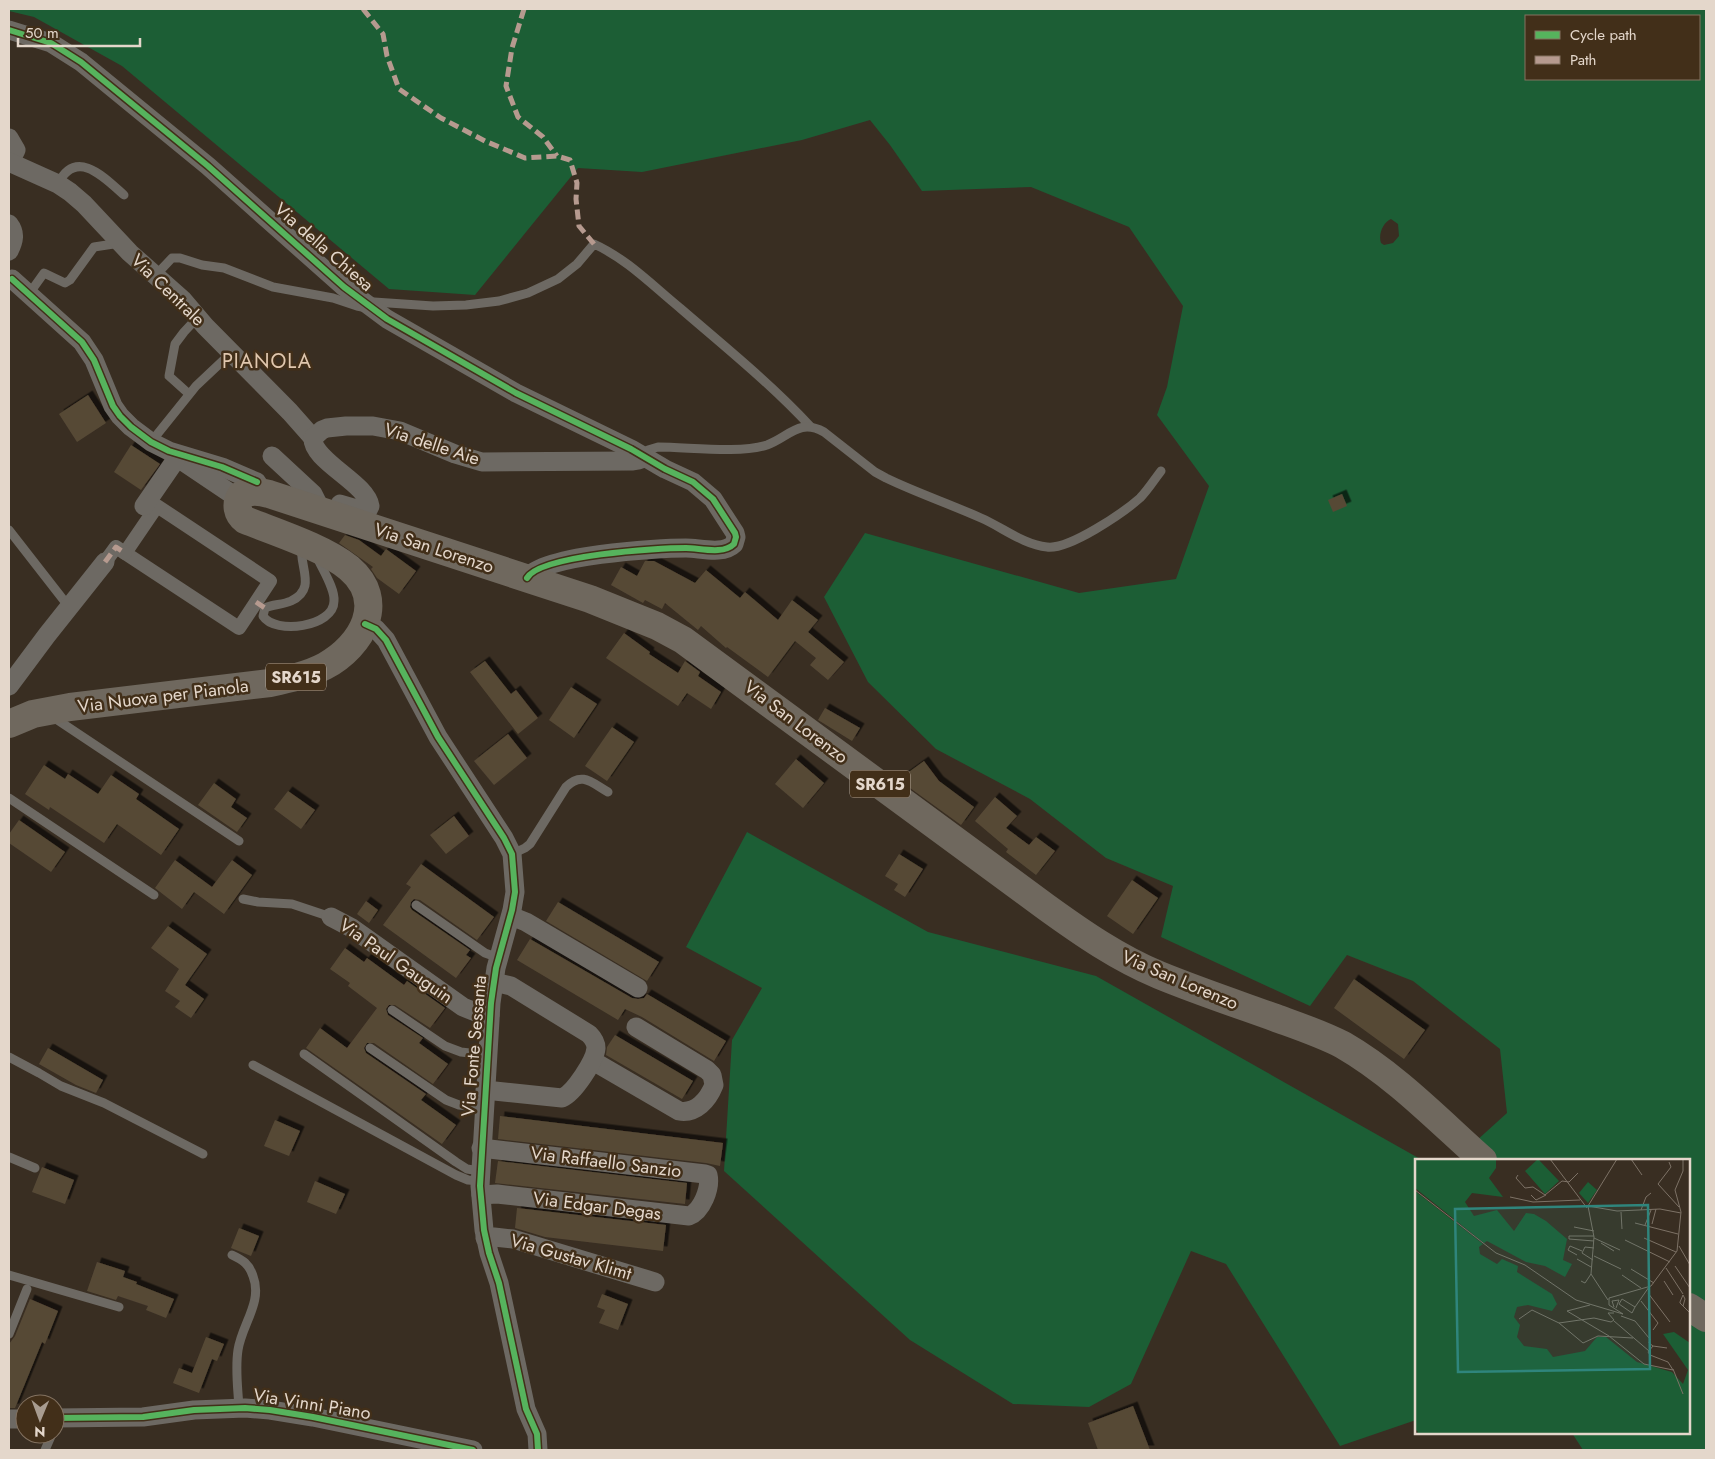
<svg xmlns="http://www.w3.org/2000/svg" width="1715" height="1459" font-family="Jost,sans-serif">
	<defs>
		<filter id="shadow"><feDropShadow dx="4.5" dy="-4.5" stdDeviation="0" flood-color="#0009"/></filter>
	</defs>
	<rect width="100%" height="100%" fill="#392e22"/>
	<g fill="#1c5e35" fill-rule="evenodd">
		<path d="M9,9H1706V1307L1689,1296V1160H1495L1475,1142L1507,1113L1500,1049L1413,981L1347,955L1310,1006L1161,937L1173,886L1106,858L1030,799L936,749L868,682L824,597L865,533L1079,593L1176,579L1209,486L1157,415L1167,387L1183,306L1129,227L1031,187L922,191L890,145L870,120L802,140L642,172L578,168L475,295L389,289L122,66L34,17L9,11ZM1526,16H1699V79H1526ZM1391,219L1398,224L1399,236L1393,243L1384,245L1381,243C1378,235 1383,222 1391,219Z"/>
		<path d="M747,832L928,932L1096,976L1422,1160H1416V1420L1340,1446L1226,1264L1191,1251L1131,1384L1089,1407L1013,1404L910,1340L724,1171L732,1040L762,988L686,947Z"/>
		<path d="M1689,1317L1706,1328V1450H1583L1572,1433H1689Z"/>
	</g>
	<g fill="#564936" filter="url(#shadow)">
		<path d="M88,395L106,423L77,442L59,414Z"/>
		<path d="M131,445L160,464L141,490L114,472Z"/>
		<path d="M1342,494L1347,506L1333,512L1328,500Z"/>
		<path d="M345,535L359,540L381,556L386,549L416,571L399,594L377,578L371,569L373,567L339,543Z"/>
		<path d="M645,561H654L695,583L706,570L740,598L745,592L778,620L792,600L818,620L808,632L844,662L828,680L810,665L816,658L795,641L768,677L727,647L726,648L701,626L698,630L665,603L662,609L645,600L643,603L611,585L621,567L637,576Z"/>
		<path d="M624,633L650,652L649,654L678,673L685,661L700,672L698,676L721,692L711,709L687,693L678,706L606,658Z"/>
		<path d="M485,661L511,694L516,690L538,718L518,734L470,672Z"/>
		<path d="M571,687L597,704L574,738L549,720Z"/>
		<path d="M825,708L860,728L852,741L818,720Z"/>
		<path d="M612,727L634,742L607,781L585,766Z"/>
		<path d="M508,734L527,758L494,785L474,761Z"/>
		<path d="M796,759L824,783L803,808L775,784Z"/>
		<path d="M924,761L939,781L974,807L961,825L910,788L902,777Z"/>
		<path d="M44,765L65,779L68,774L98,794L111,775L139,794L136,799L179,829L161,855L117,824L104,843L50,807L49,810L25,794Z"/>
		<path d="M214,783L236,799L231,807L247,818L237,832L198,805Z"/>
		<path d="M288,791L315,810L301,829L274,809Z"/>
		<path d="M995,797L1017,816L1006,828L1029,845L1036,837L1055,851L1036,875L1006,852L1008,849L975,821Z"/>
		<path d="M454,816L469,836L446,854L430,835Z"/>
		<path d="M19,820L65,852L51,872L9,843V834Z"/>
		<path d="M899,854L923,869L905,897L894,890L898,884L885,876Z"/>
		<path d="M175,860L212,887L232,860L252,875L224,914L194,892L182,909L155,888Z"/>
		<path d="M421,864L494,917L477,940L420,900L414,899L411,902L410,907L412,910L470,950L466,955L471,958L456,978L383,925L411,887L406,884Z"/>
		<path d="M1132,880L1158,898L1133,934L1107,916Z"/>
		<path d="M366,901L378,910L369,923L357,914Z"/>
		<path d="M558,902L659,962L647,981L546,921Z"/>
		<path d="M168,926L207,954L185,985L204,999L191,1018L175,1007L180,1001L165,991L179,969L151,948Z"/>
		<path d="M530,939L632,998L638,999L644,998L647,994L726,1041L714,1061L642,1017L625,1009L618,1020L517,960Z"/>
		<path d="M345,948L364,962L367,958L404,985L407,981L445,1008L430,1028L395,1005H389L386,1009L388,1015L423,1038L419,1043L448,1064L433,1084L374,1043H367L364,1048L366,1053L426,1094L421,1100L456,1125L442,1144L306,1048L320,1028L347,1048L377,1008L348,986L350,983L330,969Z"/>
		<path d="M1354,979L1425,1030L1404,1059L1334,1008Z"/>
		<path d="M615,1035L693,1081L682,1099L606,1055L607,1047Z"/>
		<path d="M48,1048L103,1080L96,1093L76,1085L39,1064Z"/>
		<path d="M500,1116L723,1143L720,1166L706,1163L498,1139Z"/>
		<path d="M275,1120L300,1131L289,1156L264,1146Z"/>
		<path d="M498,1161L687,1183L685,1204L495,1183Z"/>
		<path d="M42,1167L74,1180L65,1204L32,1192Z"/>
		<path d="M315,1181L345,1194L336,1214L307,1202Z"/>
		<path d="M517,1208L666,1225L663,1251L545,1237L515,1228Z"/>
		<path d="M239,1228L259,1236L251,1256L231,1248Z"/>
		<path d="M97,1262L125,1271L123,1277L137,1282L136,1284L174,1299L166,1318L146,1310L148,1306L118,1296L116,1300L87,1291Z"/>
		<path d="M602,1294L628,1304L618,1330L599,1323L605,1310L597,1307Z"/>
		<path d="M30,1299L58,1311L45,1344L42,1342L15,1408H9V1344L15,1336Z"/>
		<path d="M206,1337L224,1344L217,1361L212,1359L199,1393L173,1383L179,1368L192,1373Z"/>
		<path d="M1133,1406L1150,1450H1098L1088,1423Z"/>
	</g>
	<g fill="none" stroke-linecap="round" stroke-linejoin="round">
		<g stroke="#6d6963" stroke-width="9">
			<path d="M58,184C76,147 105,178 124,195"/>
			<path d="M155,276L172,258H180L202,265L224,268L273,287L333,298L357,306L362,307L374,302L433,306L466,305L499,301L528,293L558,279L577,264L594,244C627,259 653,286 680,308C724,346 770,383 810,426"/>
			<path d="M29,294L44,273L65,283L70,280L94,247L120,243"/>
			<path d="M189,394L169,376L175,344L184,332L198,317"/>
			<path d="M151,442L196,386L231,353"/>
			<path d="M642,456L648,450L658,447C689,447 739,454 767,445C789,437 799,418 824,432L875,472L886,478C917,493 950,504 981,518C1002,527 1024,545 1047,547C1069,550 1123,513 1140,498C1148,490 1154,480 1161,471"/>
			<path d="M9,530L69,607"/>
			<path d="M302,545C298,566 318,588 291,601C282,605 273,604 265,608L263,616C275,635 334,627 334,601C335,588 322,569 317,557"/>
			<path d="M53,717L239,841"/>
			<path d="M9,798L154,895"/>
			<path d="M512,854L525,848L530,844L566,787C582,771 592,783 608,792"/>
			<path d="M243,899L258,902L292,904L331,917"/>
			<path d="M416,905L485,953L499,958"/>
			<path d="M392,1010L445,1046L461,1052L487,1055"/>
			<path d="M370,1048L446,1100L459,1105L484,1108"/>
			<path d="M304,1054L456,1162L467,1169L480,1171"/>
			<path d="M9,1057L39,1073L61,1086L104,1103L203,1154"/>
			<path d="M253,1065L456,1175L468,1180L480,1181"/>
			<path d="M9,1157L35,1168"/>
			<path d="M232,1255C243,1260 249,1264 253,1276C263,1302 242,1324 238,1350C235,1369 238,1389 239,1408"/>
			<path d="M9,1275L119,1307"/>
			<path d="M9,1334L27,1289"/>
			<path d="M45,1450L52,1434"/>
		</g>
		<g stroke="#6d6963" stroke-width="14">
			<path d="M157,506L270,581L239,628L125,553Z"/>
			<path d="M105,562L116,547L125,553"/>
		</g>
		<g stroke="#6d6963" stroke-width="19">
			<path d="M9,30L51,43L81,62L208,166L344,287L387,319L516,393L631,449L665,469L693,482L713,499L735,533L736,537L734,544C723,555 700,548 686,548C658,548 540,555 527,578"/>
			<path d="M9,138L16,150L12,158L9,161"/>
			<path d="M9,162L58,184L70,192L84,204L130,253L182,299L205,326L290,412L313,438"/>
			<path d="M9,224C16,233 14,241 9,251"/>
			<path d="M12,279L82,342L94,360L113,406L120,416L131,427L151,442L169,451L222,467L257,482"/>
			<path d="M272,456L313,494L317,502L316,510"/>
			<path d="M184,462L239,499"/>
			<path d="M340,504L364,511L368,510L370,506C367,483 311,460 313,438L322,430L327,428L346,426H373L400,431L455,454L482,462L633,461L639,460L642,456"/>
			<path d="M144,506L177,458"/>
			<path d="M365,624L376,629L386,640L438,737L504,838L512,854L515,892L512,910L496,968L491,1003L480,1186L484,1230L489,1253L499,1283L526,1409L537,1434L538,1450"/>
			<path d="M9,686L47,635L105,562"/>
			<path d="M511,916L526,922L638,988"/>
			<path d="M331,917L352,928L463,1007L478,1013L490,1015"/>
			<path d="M593,1061L679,1111C696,1114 708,1100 714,1085L712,1075L707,1070L636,1027"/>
			<path d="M485,1090L562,1098C574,1093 595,1061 596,1048C596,1042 593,1038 589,1034L511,986L494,982"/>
			<path d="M481,1195L497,1194L689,1216C702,1211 711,1188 708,1175L705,1174L481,1148"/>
			<path d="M485,1238L494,1237L513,1239L655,1282"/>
			<path d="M55,1418L143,1417L194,1410L245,1408L270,1410L313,1417L473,1450"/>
			<path d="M9,1419H25"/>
		</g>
		<g stroke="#6f685e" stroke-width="28">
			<path d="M9,724L33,714L70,707L270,683C289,679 308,675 325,666C362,646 388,601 349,568C325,548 275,532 245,520C237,514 235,504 241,495C250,490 259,491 269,494L590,599L657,626L683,640L1046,907C1082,933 1118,958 1159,975C1198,991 1237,1004 1276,1018C1298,1026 1322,1034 1343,1045C1395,1075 1438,1120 1483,1160"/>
			<path d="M1689,1307L1706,1318"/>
		</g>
		<g stroke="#b69a8f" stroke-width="5" stroke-dasharray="10 5" stroke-linecap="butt">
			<path d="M363,9L383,34L387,56L399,89L441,118L485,141L525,158L557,156L570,160L577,183L576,199L579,226L594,244"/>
			<path d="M524,9L512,48L506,86L518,117L543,137L557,156"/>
			<path d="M105,562L116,547L125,553"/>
			<path d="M256,602L265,608"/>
		</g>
		<defs>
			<g id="cycleway">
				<path d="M9,30L51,43L81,62L208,166L344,287L387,319L516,393L631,449L665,469L693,482L713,499L735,533L736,537L734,544C723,555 700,548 686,548C658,548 540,555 527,578"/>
				<path d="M12,279L82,342L94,360L113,406L120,416L131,427L151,442L169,451L222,467L257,482"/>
				<path d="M365,624L376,629L386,640L438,737L504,838L512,854L515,892L512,910L496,968L491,1003L480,1186L484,1230L489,1253L499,1283L526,1409L537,1434L538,1450"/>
				<path d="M55,1418L143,1417L194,1410L245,1408L270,1410L313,1417L473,1450"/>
			</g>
		</defs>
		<use href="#cycleway" stroke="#422f19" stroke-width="9"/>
		<use href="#cycleway" stroke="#56b35d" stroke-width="6"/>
	</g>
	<g text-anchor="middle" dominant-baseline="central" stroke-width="5" stroke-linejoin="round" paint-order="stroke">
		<g fill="#422f19" stroke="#b3a596" stroke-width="1">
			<rect x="266" y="663.5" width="60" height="27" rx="4"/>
			<rect x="850" y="770.5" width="60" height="27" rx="4"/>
		</g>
		<g font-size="16" font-weight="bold" fill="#e4d7cb">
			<text x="296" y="677">SR615</text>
			<text x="880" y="784">SR615</text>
		</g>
		<g font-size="18" fill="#e4d7cb" stroke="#422f19">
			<text transform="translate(324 247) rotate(41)">Via della Chiesa</text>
			<text transform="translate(168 290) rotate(44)">Via Centrale</text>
			<text transform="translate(432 444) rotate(18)">Via delle Aie</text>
			<text transform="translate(434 548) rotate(18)">Via San Lorenzo</text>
			<text transform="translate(163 696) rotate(-7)">Via Nuova per Pianola</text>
			<text transform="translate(796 722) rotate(37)">Via San Lorenzo</text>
			<text transform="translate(396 961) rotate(35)">Via Paul Gauguin</text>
			<text transform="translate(1180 980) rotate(23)">Via San Lorenzo</text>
			<text transform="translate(474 1046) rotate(-85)">Via Fonte Sessanta</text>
			<text transform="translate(606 1162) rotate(7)">Via Raffaello Sanzio</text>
			<text transform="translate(597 1206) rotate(7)">Via Edgar Degas</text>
			<text transform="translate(571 1257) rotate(16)">Via Gustav Klimt</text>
			<text transform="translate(312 1404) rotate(9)">Via Vinni Piano</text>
		</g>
		<g font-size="20" letter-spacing="1" fill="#e0c7ae" stroke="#422f19">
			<text x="267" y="361">PIANOLA</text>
		</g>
	</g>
	<g transform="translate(1415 1159)">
		<rect width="275" height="275" fill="#392e22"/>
		<path d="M0,0H81V9L74,19L88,38L57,34L50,43L59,57L82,51L99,72L111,54L119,55L131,62L152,80L148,101L157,105L150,118L130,107L111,103L72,82L69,84L0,29ZM123,0L144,22L130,35L110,12ZM173,23L182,31L173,44L164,34ZM0,32L68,85L64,88L65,95L82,105L87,100L103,107L102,113L137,135L142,145L137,152L113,146L102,148L99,158L105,166L102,178L109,187L132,190L138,198L170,192L182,178H191L222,203L257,213L268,225L273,211L248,175L259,173L275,184V275H1L3,273L0,270Z" fill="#1c5e35"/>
		<path fill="none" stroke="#7d7266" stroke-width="1" d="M135,0L172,49M216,0L227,16M254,3L256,8L243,25L264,48M103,16L101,19L110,29L118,28L130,36L147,22L154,23L163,14M0,31L81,94L110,106L161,141L208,155M116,36L121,41L131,36M95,38L118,43L165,41M173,47L179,78L176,115L193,141M173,47L202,52L245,50L266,54M173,47L202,0M226,51L231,38L236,34M206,53L207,70M220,64L263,75M237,65L241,50M230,66L236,51M159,68L179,72M154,77V80L179,82M154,77H179M179,79L205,91M229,79L261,93M210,81L255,103M186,84L199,92M264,87L275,106M162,96L153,91L155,87L167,92M179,97L206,110M162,100L176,108M178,101L167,94L170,88L179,89M260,107L275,129M251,109L268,135M216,110L239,124M207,116L226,129M166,122L170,124L176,115M249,122L258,136M233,134L255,163M207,140L220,148L217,154L204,145ZM226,142L243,164L238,171M175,146L152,152L194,177L229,205L258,211L253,203L235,196L233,193L238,187M268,147L270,140L268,136L265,143V144L275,154M199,148L197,142L204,141L201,149M220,148L234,128M208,155L194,146V139L236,127L262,92L266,53L260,31L268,12V0M206,157L220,162L234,179M104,160L117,151L144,164L179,159L196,163L199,161L193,154H199M199,162L234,192M144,164L168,184L183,177L218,179M235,180L234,184L238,187L252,189M258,210L268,235"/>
		<path fill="#2f857c" fill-opacity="0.15" stroke="#2f857c" stroke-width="2.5" d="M233,46L235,210L43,213L40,50Z"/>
		<rect width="275" height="275" fill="none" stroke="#e4d7cb" stroke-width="2.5"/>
	</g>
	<rect width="1715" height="1459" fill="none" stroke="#e4d7cb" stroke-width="20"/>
	<rect x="1525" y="15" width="175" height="65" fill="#422f19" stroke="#837260"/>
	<rect x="1535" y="31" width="25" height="8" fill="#56b35d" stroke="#837260"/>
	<text x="1570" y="40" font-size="15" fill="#e4d7cb">Cycle path</text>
	<rect x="1535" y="56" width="25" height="8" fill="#b69a8f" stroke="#837260"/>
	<text x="1570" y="65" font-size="15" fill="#e4d7cb">Path</text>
	<g transform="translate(40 1419) rotate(181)"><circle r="24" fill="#422f19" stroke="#837260"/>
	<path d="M0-4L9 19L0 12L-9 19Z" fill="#a89c90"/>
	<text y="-8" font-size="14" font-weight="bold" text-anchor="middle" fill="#e4d7cb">N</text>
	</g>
	<path d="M18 38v8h122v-8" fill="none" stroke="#e4d7cb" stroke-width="2.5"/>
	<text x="25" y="38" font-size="15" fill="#e4d7cb" stroke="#422f19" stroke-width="4" paint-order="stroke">50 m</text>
</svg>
